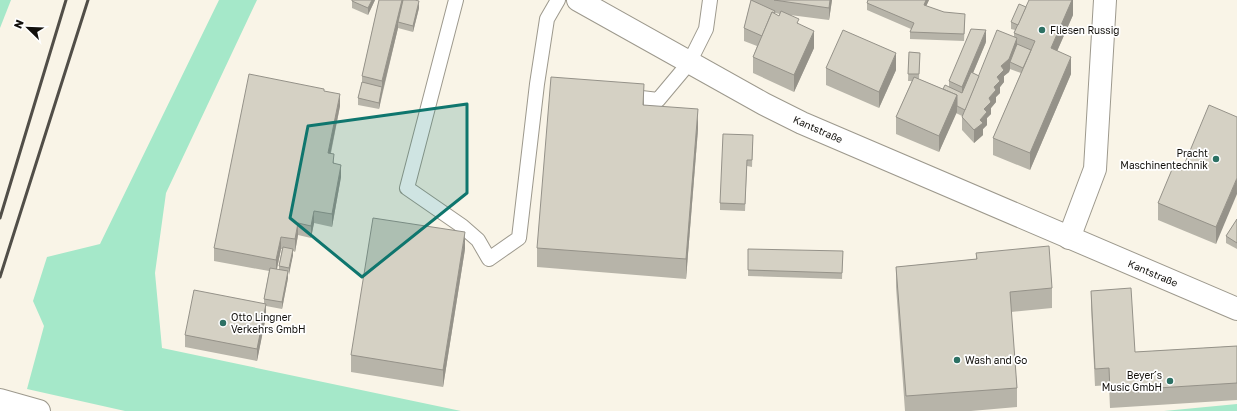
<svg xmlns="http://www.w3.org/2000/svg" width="1237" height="411" font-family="'Golos Text',sans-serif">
	<rect width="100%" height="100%" fill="#f9f4e7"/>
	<g fill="#a5e8c9">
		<path d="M0,0H11L0,28Z"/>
		<path d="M219,0H257L166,193L155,273L162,348L461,411H125L27,389L44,326L33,301L47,257L100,244Z"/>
		<path d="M1237,404V411H1164Z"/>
	</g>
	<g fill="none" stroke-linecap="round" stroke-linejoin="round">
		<defs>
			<g id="service">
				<path d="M456,0L407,188L462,226L478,240L489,259L519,238L537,84L547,19L558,0"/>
				<path d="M625,96L658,100L689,63L706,29L710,0"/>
			</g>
			<g id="minor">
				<path d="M578,0L764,104L802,123L1237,309"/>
				<path d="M1069,238L1095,169L1105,0"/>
			</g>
			<path id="primary" d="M0,400L39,411"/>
		</defs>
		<use href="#service" stroke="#9d998d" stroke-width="16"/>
		<use href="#minor" stroke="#9d998d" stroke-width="24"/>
		<use href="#primary" stroke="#9d998d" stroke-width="24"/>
		<use href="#service" stroke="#fff" stroke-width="14"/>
		<use href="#minor" stroke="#fff" stroke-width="22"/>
		<use href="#primary" stroke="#fff" stroke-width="22"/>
		<g stroke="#514e48" stroke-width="3">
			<path d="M0,218L66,0"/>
			<path d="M0,277L88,0"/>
		</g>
	</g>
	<g fill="#b7b4a9" fill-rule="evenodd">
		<path d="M375,0L368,15L352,8V1Z"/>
		<path d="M379,0L419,8L413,32L398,28L379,109L358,105V98L362,82V76Z"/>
		<path d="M751,0H832L829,20L790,15L799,24L814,48L794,92L753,73V57L757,46L744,41V28ZM775,13L780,14L779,16L775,14Z"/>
		<path d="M868,0H929L926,6L965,20L964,41L910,39V32L911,29L867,10V3Z"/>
		<path d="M1073,0V15L1057,51L1071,74L1030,170L993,155V138L1021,73L1010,69L1009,72L1004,76V82L1000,87V93L996,97V102L991,108V114L987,118V125L983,129V135L974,143L962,130V116L956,113L939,152L896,134V117L912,81H908L909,52L920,53L919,79L943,89L949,87V81L986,42L973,73L979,76L1014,37V33L1015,30L1011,29V22L1026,7Z"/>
		<path d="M826,68L896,70L879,108L826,85Z"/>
		<path d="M324,91L340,106L331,153L334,163L341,177L332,227L314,223L311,238L298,235L295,252L293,251V255L288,275V278L282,309L266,306V316L257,361L185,347V335L264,303V299L269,271L214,261V248ZM281,249H282L279,266V270L277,269Z"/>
		<path d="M644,105L698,129L686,279L537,267V248Z"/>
		<path d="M1237,117L1216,244L1158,220V203L1182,170Z"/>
		<path d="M753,141L752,167L747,166L745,211L720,210V203Z"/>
		<path d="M1237,219V249L1226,243V236Z"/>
		<path d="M465,249L443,387L351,372V355Z"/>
		<path d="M843,251L842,279L748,276V270Z"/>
		<path d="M976,253L1052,288V308L1011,312L1017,388V407L971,411H905L896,287V267L976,259Z"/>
		<path d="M1091,291L1135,352L1237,346V400L1110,408L1109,385L1095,386L1091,307Z"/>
	</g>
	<g fill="#959289">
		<path d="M372,0H375L368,15V8Z"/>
		<path d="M402,0H404L398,22V28L382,94V81Z"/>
		<path d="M830,0H832L829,20V8Z"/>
		<path d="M926,0H929L924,11V5Z"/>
		<path d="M1072,0H1073V15L1051,65V48Z"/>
		<path d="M419,1V8L413,32V26Z"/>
		<path d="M986,30V42L962,99V87Z"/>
		<path d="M814,31V48L794,92V75Z"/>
		<path d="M1017,38V51L1010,62V69L1009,72L1004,76V82L1000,87V93L996,97V102L991,108V114L987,118V125L983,129V135L974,143V130L980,120L984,109L994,87L1001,66Z"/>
		<path d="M896,53V70L879,108V92Z"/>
		<path d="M1071,57V74L1030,170V153Z"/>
		<path d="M644,84V104L643,125V105Z"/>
		<path d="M382,87V94L379,109V103Z"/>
		<path d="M340,94V106L328,165V153Z"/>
		<path d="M957,95V112L939,152V136Z"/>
		<path d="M698,109V129L686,279V259Z"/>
		<path d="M341,165V177L332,227V214Z"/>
		<path d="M1237,178V194L1216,244V227Z"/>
		<path d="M314,211V223L311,238V226Z"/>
		<path d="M298,223V235L295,252V239Z"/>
		<path d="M465,232V249L443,387V370Z"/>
		<path d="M281,237V249L276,273V260Z"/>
		<path d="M293,249V255L289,275V268Z"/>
		<path d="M288,271V278L282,309V302Z"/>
		<path d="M266,304V316L257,361V349Z"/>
	</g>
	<g fill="#d5d1c4" stroke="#959289">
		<path d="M352,0H372L368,8L352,1Z"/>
		<path d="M379,0H402L382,81L362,76Z"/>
		<path d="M403,0H415L419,1L413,26L398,22Z"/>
		<path d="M751,0L775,11L774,13L772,12L762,36L744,28Z"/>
		<path d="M774,0H830L829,8Z"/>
		<path d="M868,0H926L924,5L944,12L965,14L964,34L910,32L914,23L867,3Z"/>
		<path d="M1029,0H1072L1051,48L1071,57L1030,153L993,138L1035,41L1014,33Z"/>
		<path d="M1019,4L1026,7L1018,25L1011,22Z"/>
		<path d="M781,11L799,19L797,23L814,31L794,75L753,57L772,12L779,16Z"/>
		<path d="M971,29L986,30L962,87L949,81Z"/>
		<path d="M843,30L896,53L879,92L826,68Z"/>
		<path d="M997,30L1017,38L1009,59L1001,66L1004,70L997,77L1000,81L994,87L996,90L989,98L991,102L984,109L987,112L980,120L983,123L974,130L962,117Z"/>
		<path d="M1017,44L1031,50L1023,68L1010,62Z"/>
		<path d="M909,52L920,53L919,74H908Z"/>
		<path d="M971,72L979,76L965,110L957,106V95L943,89L945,85L962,93Z"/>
		<path d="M249,74L324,89V91L340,94L328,153L334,154L333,163L341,165L332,214L314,211L311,226L298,223L295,239L281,237L276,260L214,248Z"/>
		<path d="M551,77L644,84L643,105L698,109L686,259L537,248Z"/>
		<path d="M914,77L957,95L939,136L896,117Z"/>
		<path d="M362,82L382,87L379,103L358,98Z"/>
		<path d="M1209,105L1237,117V178L1216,227L1158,203L1173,167L1182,170Z"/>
		<path d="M723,134L753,135L752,160H747L745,204L720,203Z"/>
		<path d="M373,218L465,232L443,370L351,355Z"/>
		<path d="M1237,219V243L1226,236Z"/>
		<path d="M1049,246L1052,288L1010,292L1017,388L906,396L896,267L977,259L976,253Z"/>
		<path d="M283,247L293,249L289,268L279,266Z"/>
		<path d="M748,249L843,251L842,273L748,270Z"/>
		<path d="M270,268L288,271L282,302L264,299Z"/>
		<path d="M1131,288L1135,352L1237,346V383L1110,391L1109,368L1095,369L1091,291Z"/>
		<path d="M194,290L266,304L257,349L185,335Z"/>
	</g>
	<path fill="#0f766e" fill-opacity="0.2" stroke="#0f766e" stroke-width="3" stroke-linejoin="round" d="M467,104V193L362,277L290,218L308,126Z"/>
	<g fill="#2d7164" stroke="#fff" stroke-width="1.5">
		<circle cx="1042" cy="30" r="4"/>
		<circle cx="1216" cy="159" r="4"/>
		<circle cx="223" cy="323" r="4"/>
		<circle cx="957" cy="360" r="4"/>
		<circle cx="1170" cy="381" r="4"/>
	</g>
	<g text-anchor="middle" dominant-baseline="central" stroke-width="3.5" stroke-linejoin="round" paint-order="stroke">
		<g font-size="10" fill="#12100c" stroke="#fff" text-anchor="start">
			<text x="1050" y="30">Fliesen Russig</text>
			<text x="1208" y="153" text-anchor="end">Pracht<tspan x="1208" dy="12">Maschinentechnik</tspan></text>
			<text x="231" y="317">Otto Lingner<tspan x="231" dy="12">Verkehrs GmbH</tspan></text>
			<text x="965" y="360">Wash and Go</text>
			<text x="1162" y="375" text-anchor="end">Beyer´s<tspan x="1162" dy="12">Music GmbH</tspan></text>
		</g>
		<g font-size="10" fill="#12100c" stroke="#fff">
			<text transform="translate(818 129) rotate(24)">Kantstraße</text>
			<text transform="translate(1153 273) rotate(23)">Kantstraße</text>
		</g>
	</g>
	<g transform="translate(28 28) rotate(293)" stroke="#ffffff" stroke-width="3" paint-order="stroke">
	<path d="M0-3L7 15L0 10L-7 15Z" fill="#12100c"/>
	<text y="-6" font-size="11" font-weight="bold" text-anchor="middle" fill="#12100c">N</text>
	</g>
</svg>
